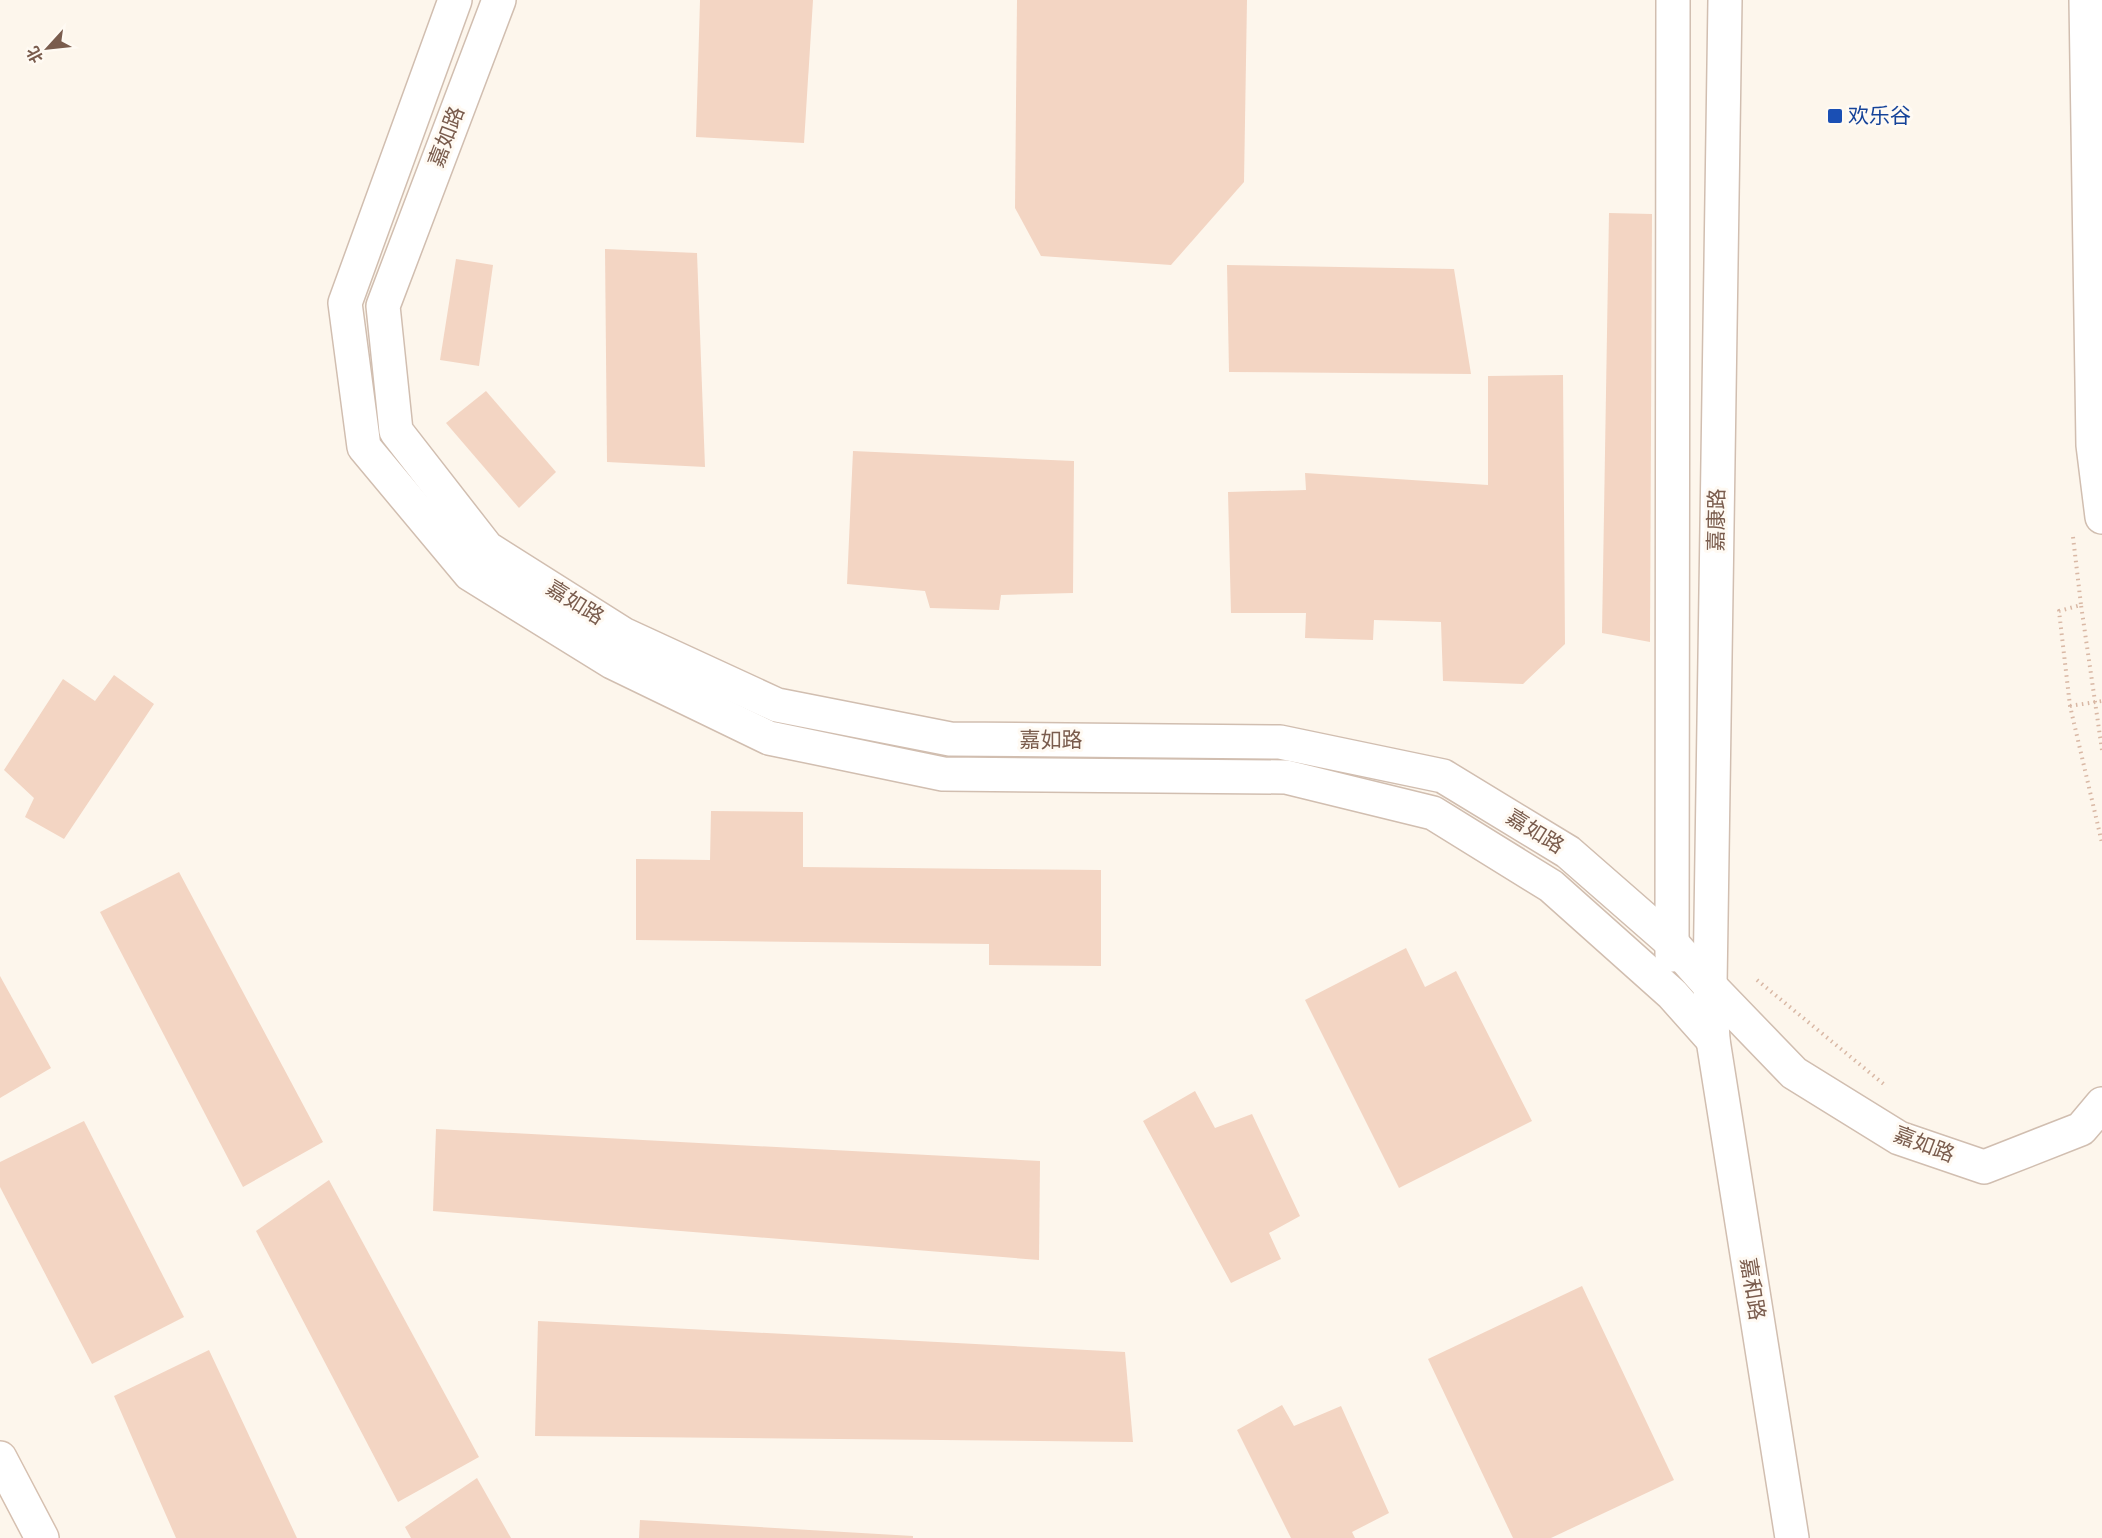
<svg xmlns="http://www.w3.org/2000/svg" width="2102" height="1538" font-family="'Alegreya Sans','Noto Sans SC',sans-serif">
	<rect width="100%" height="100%" fill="#fdf6ec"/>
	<g fill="#f3d5c3">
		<path d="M700,0H813L804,143L696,137Z"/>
		<path d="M1017,0H1247L1244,182L1171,265L1041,256L1015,208Z"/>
		<path d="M1609,213L1652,214L1650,642L1602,633Z"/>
		<path d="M605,249L697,253L705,467L607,462Z"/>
		<path d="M456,259L493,265L479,366L440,360Z"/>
		<path d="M1227,265L1454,269L1471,374L1229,372Z"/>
		<path d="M1563,375L1565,644L1523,684L1443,681L1441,622L1374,620L1373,640L1305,638L1306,613H1231L1228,492L1306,490L1305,473L1488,485V376Z"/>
		<path d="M486,391L556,472L519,508L446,423Z"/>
		<path d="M853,451L1074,461L1073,593L1001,595L999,610L930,608L925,591L847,584Z"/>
		<path d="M114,675L154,704L64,839L25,817L34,798L4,770L63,679L95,701Z"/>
		<path d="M711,811L803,812V867L1101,870V966L989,965V944L636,940V859L710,860Z"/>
		<path d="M179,872L323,1142L243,1187L100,912Z"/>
		<path d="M1406,948L1425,987L1456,971L1532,1121L1399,1188L1305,1000Z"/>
		<path d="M0,976L51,1068L0,1098Z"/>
		<path d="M1195,1091L1215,1128L1252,1114L1300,1216L1269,1233L1281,1259L1231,1283L1143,1121Z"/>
		<path d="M84,1121L184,1317L92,1364L0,1187V1162Z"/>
		<path d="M436,1129L1040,1161L1039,1260L433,1211Z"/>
		<path d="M329,1180L479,1457L398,1502L256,1231Z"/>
		<path d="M1582,1286L1674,1480L1551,1538H1513L1428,1359Z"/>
		<path d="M538,1321L1125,1352L1133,1442L535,1436Z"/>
		<path d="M209,1350L297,1538H176L114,1396Z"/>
		<path d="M1282,1405L1294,1426L1341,1406L1389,1513L1352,1532L1355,1538H1291L1237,1430Z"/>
		<path d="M477,1478L511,1538H411L405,1527Z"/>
		<path d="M640,1520L913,1536V1538H639Z"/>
	</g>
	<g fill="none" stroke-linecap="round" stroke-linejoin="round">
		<defs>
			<g id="tertiary">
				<path d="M455,0L345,303L364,447L470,574L612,662L769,738L943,774L1286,777L1433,813L1551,886L1672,994L1713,1040"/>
				<path d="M499,0L383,306L396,431L487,548L623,634L777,705L950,739L1280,742L1443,776L1568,852L1671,942L1710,986L1794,1073L1899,1138L1984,1167L2081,1129L2102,1104"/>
				<path d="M1725,0L1710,986L1713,1040L1792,1538"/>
				<path d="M2086,0L2093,445L2102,517"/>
				<path d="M1672,955L1673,0"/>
			</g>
			<path id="secondary" d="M0,1458L42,1538"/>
		</defs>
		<use href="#tertiary" stroke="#d1beb0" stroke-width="36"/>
		<use href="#secondary" stroke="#d6c0b0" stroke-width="36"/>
		<g stroke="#d9b8a5" stroke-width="4" stroke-dasharray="1.5 4.5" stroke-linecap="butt">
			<path d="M2073,537L2081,605"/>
			<path d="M2102,750L2081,605L2059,611L2070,706L2102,843"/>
			<path d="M1757,980L1886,1086"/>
		</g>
		<use href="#tertiary" stroke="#fff" stroke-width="33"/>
		<use href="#secondary" stroke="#fff" stroke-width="33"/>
		<path stroke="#d9b8a5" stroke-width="4" stroke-dasharray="1.5 4.5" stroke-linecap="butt" d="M2070,706L2102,701"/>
	</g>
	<rect fill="#1a4fb4" stroke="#fffaf3" stroke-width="2" x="1827" y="108" width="16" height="16" rx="3"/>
	<g text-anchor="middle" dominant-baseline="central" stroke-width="6" stroke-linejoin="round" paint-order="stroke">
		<g font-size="21" fill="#164399" stroke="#fffaf3" text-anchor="start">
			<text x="1848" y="116">欢乐谷</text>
		</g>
		<g font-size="21" fill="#7a5c4d" stroke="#fffaf3">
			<text transform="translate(447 137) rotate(-69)">嘉如路</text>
			<text transform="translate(1717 520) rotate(-89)">嘉康路</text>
			<text transform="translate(575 603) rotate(32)">嘉如路</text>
			<text x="1051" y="740">嘉如路</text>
			<text transform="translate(1535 832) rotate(32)">嘉如路</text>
			<text transform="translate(1924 1145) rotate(21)">嘉如路</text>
			<text transform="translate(1752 1289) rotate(81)">嘉和路</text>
		</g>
	</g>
	<g transform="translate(48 48) rotate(243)" stroke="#fffaf3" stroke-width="4.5" paint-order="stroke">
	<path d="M0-4.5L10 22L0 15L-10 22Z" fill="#7a5c4d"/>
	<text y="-9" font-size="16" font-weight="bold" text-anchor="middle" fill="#7a5c4d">北</text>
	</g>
</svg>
